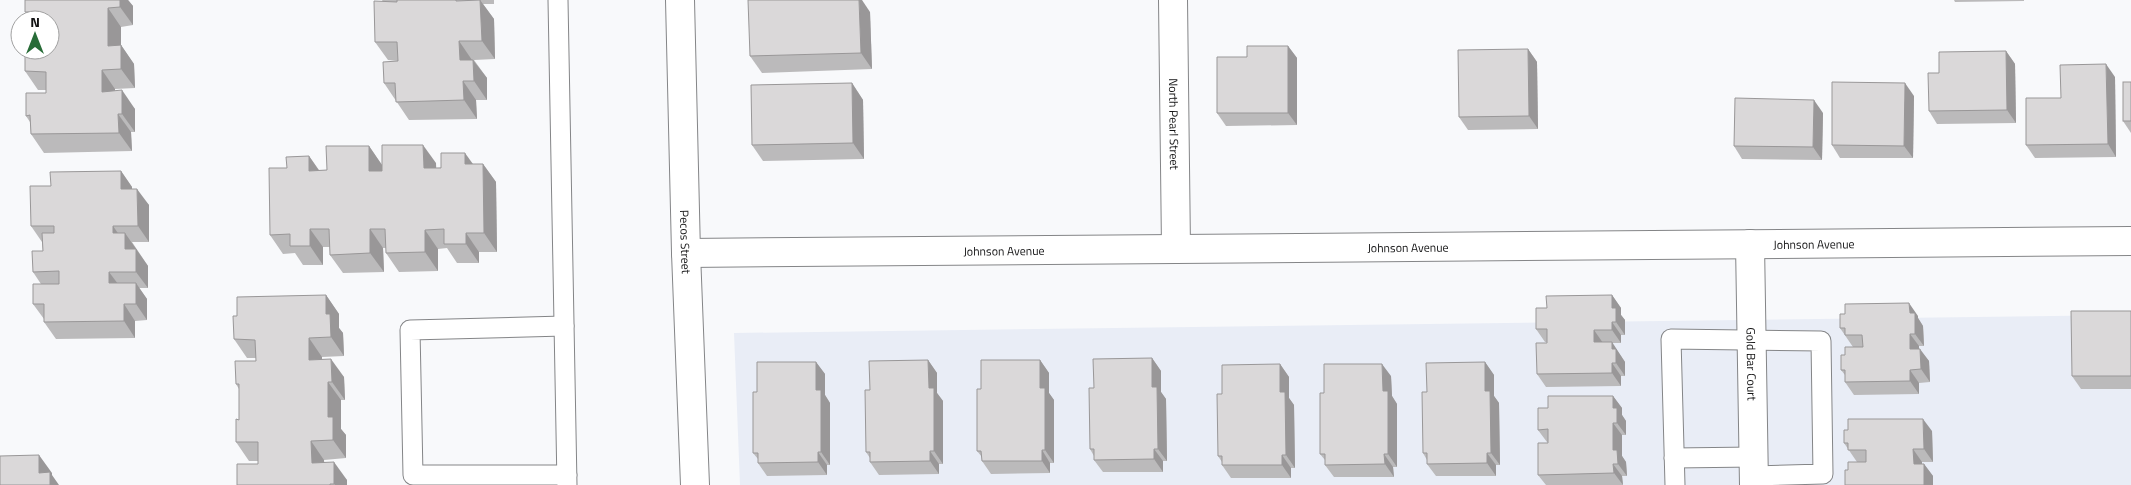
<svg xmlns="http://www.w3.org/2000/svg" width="2131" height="485" font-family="'Titillium Web',sans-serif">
	<rect width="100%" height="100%" fill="#f8f9fb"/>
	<path fill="#e9edf6" d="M2131,315V485H740L734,333Z"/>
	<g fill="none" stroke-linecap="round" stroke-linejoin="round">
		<defs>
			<g id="lane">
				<path d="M558,0L567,485"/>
				<path d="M564,326L410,330L413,475H567"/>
				<path d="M1674,458L1754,457"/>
				<path d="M1675,485L1671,339L1821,341L1823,474L1754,476"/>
			</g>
			<g id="street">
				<path id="s1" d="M680,0L686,253L695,485"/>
				<path id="s2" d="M1173,0L1176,248"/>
				<path id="s3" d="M1750,244L1754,485"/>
				<path id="s4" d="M686,253L2131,241"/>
			</g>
		</defs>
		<use href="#lane" stroke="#848587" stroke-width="21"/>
		<use href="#street" stroke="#848587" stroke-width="30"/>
		<use href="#lane" stroke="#fff" stroke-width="19"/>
		<use href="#street" stroke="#fff" stroke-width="28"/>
	</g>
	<g fill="#bbbabb">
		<path d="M25,0H128L133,6V25L121,27V45L134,64L135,88L115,89V91L135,109V132H131L132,151L44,153L31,134L30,122L26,116L46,93V90H38L25,71L50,50L25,12Z"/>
		<path d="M382,0H494V4H483L494,19L495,59L474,60L487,78V100H476L477,119L409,120L384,83L398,61L388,60L375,42L383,2Z"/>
		<path d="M1954,0H2024V1L1955,2Z"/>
		<path d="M870,12L872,69L762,73L750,56Z"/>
		<path d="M1288,46L1297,58V125L1226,126L1217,113L1247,57Z"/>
		<path d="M1528,49L1537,62L1538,129L1468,130L1459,117Z"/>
		<path d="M2006,51L2015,64L2016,123L1937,124L1929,111L1939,73Z"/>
		<path d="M2115,77L2116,157L2035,158L2026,145L2061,98Z"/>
		<path d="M2131,82V133L2123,121Z"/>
		<path d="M852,83L863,100L864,159L763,161L752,145Z"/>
		<path d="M1914,96L1913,158H1840L1832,145Z"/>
		<path d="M1823,113L1822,160L1742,159L1734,146Z"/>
		<path d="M369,146L382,165L436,163V168L483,164L496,182L497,252H479V263H457L447,248L438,249V271L399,272L386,253V248H383L384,272L343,273L330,255V247H323V265H303L295,253L283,254L270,235L287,168L309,156L319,170H327Z"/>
		<path d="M121,171L132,187V189L149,205V242H132L148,266V288H139L147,299V320L135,321V338L56,339L44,322V319L33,304L41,284L33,272L43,251L42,242L31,226L51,186Z"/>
		<path d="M326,295L339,314V328L343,333L344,356L322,357V359L344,377L345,400H341V429L346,435V458L324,460V462L347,480V485H237L258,464V461H249L236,442L239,420V389L236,384L256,361V358H247L234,339L237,316Z"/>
		<path d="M1612,295L1621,308V315L1625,320V335H1621V343H1612L1625,362V376H1621V386L1546,387L1537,374L1547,342H1545L1536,329L1547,308Z"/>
		<path d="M2131,311V389H2081L2072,376Z"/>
		<path d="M1918,316V318L1923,326L1924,346H1919V349L1929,361L1930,382L1919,383V394L1854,395L1845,382V375L1841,370L1845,355L1853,347L1840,328Z"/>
		<path d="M1152,358L1161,371V392L1166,399L1167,461H1163V472H1103L1094,460V456L1090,449L1094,388Z"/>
		<path d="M928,360L937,373V393L943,401V464H939V474L879,475L870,462V458L866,452Z"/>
		<path d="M1040,360L1049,373V393L1054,400V463H1050V473L991,474L982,461V457L977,451L981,389Z"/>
		<path d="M816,362L825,374V395L830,403V465H827V475L767,476L758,463V459L753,453Z"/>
		<path d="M1485,362L1494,375V396L1499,403L1500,465H1496V476H1436L1427,464V460L1423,453Z"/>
		<path d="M1280,364L1289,377V398L1294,405L1295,468H1291V478H1231L1222,465V462L1218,456Z"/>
		<path d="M1391,376L1392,396L1397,404V467H1393L1394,477H1334L1325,465V460L1320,454L1324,393Z"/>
		<path d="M1613,396L1622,408V415L1626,421V435H1622V456L1626,462L1627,476H1622L1623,485H1546L1538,475L1548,442H1547L1538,430L1548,408Z"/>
		<path d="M1932,431L1933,462H1922V464H1924L1933,476V485L1848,470L1857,462L1844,443Z"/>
	</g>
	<g fill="#999798">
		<path d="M120,0H128L133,6V25L120,7Z"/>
		<path d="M480,0L494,19L495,59L482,41Z"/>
		<path d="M859,0H862L870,12L872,69L861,53Z"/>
		<path d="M108,8L121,27V45L134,64L135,88L121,69L108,46Z"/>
		<path d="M459,41L472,60H460Z"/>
		<path d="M1288,46L1297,58V125L1288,113Z"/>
		<path d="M1528,49L1537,62L1538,129L1529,116Z"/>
		<path d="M2006,51L2015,64L2016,123L2007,110Z"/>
		<path d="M473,60L487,78V100L474,81Z"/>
		<path d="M2106,64L2115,77L2116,157L2108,144Z"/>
		<path d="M102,70L115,89V111L102,92Z"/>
		<path d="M463,81L476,100L477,119L464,100Z"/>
		<path d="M852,83L863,100L864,159L853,143Z"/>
		<path d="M1905,83L1914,96L1913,158L1904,146Z"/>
		<path d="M122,90L135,109V132L122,114Z"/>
		<path d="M1814,100L1823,113L1822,160L1813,147Z"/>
		<path d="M118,114L131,132L132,151L119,133Z"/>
		<path d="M423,145L436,163L437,187L424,168Z"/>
		<path d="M369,146L382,165V189L369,171Z"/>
		<path d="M465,153L478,171L465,164Z"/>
		<path d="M309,156L322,175L309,171Z"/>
		<path d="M483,164L496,182L497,252L484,233Z"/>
		<path d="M121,171L132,187V206L121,189Z"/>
		<path d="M137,189L149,205V242L138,226Z"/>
		<path d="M113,226L124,242L113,233Z"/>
		<path d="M310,229L323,247V265L310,246Z"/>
		<path d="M370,229L383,248L384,272L370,253Z"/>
		<path d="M425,230L438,249V271L425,252Z"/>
		<path d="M125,233L148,266V288L136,272L125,249Z"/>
		<path d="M466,233L479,252V263L466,244Z"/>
		<path d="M109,272L121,288L109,283Z"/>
		<path d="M136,283L147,299V320L136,304Z"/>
		<path d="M326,295L339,314V328L343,333L344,356L331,337L326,314Z"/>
		<path d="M1612,295L1621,308V315L1625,320V335L1616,322L1612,308Z"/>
		<path d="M1909,303L1918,316V318L1923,326L1924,346L1915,334L1910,313Z"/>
		<path d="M124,304L135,321V338L124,321Z"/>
		<path d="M1612,322L1621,335V343L1612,330Z"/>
		<path d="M1594,330L1603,343L1594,342Z"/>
		<path d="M1910,334L1919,346V362L1910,349Z"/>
		<path d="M309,338L322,357V379L309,360Z"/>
		<path d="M1612,342L1625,362V376L1616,363L1612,349Z"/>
		<path d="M1920,349L1929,361L1930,382L1921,369Z"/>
		<path d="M1152,358L1161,371V392L1166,399L1167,461L1158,449L1152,387Z"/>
		<path d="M331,359L344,377L345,400L332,382Z"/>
		<path d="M928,360L937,373V393L943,401V464L934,451L929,388Z"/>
		<path d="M1040,360L1049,373V393L1054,400V463L1045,450L1040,388Z"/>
		<path d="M816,362L825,374V395L830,403V465L821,452L816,390Z"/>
		<path d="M1485,362L1494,375V396L1499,403L1500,465L1491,453L1485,391Z"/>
		<path d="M1612,363L1621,376V386L1612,373Z"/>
		<path d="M1280,364L1289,377V398L1294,405L1295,468L1286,455L1280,392Z"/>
		<path d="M1382,364L1391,376L1392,396L1397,404V467L1388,454L1383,391Z"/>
		<path d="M1910,370L1919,383V394L1910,381Z"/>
		<path d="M328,382L341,400V429L346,435V458L333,440L328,417Z"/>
		<path d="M1613,396L1622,408V415L1626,421V435L1617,423L1613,408Z"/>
		<path d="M1923,419L1932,431L1933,462L1924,449Z"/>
		<path d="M1613,423L1622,435V456L1626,462L1627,476L1618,464L1613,450Z"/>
		<path d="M311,441L324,460L325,481L312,463Z"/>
		<path d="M1154,449L1163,461V472L1154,459Z"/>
		<path d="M1913,449L1922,462V476L1914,464Z"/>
		<path d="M1042,450L1050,463V473L1042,461Z"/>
		<path d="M930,451L939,464V474L930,461Z"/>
		<path d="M818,452L827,465V475L818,462Z"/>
		<path d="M1487,453L1496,465V476L1487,463Z"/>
		<path d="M1384,454L1393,467L1394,477L1385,464Z"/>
		<path d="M39,455L52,473V475L59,485H47L39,473Z"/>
		<path d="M1282,455L1291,468V478L1282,465Z"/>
		<path d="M334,462L347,480V485H335L334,484Z"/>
		<path d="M1613,464L1622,476L1623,485L1614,473Z"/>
		<path d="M1924,464L1933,476V485H1924Z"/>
	</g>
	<g fill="#dad8d9" stroke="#999798">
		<path d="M25,0H120V7L108,8V46L121,45V69L102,70V92L122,90V114H118L119,133L31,134L30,115L26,116V93H46V72L25,71V50H50V20H29V12H25Z"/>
		<path d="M397,0H456V1L480,0L482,41H459L460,60H473L474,81H463L464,100L396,102L395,83H384L383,62L398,61L397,42H375L374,1L397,2Z"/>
		<path d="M748,0H859L861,53L750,56Z"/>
		<path d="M1247,46H1288V113H1217V57H1247Z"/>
		<path d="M1528,49L1529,116L1459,117L1458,50Z"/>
		<path d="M2006,51L2007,110L1929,111L1928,73H1939V52Z"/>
		<path d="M2106,64L2108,144L2026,145V98H2061L2060,65Z"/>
		<path d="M1832,82L1905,83L1904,146L1832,145Z"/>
		<rect x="2123" y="82" width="8" height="39"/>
		<path d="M852,83L853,143L752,145L751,85Z"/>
		<path d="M1735,98L1814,100L1813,147L1734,146Z"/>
		<path d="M382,145H423L424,168H441V153H465V164H483L484,233H466V244H444V229L425,230V252L386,253L385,229H370V253L330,255L329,229H310V246H290V234L270,235L269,168H287L286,157L309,156V171L327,170L326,146H369V171H382Z"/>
		<path d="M121,171V189H137L138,226H113V233H125V249H136V272H109V283H136V304H124V321L44,322V304H33V284H59V271L33,272L32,251H43L42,233H54V226H31L30,186H51L50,172Z"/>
		<path d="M326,295V314H330L331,337L309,338V360L331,359L332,382H328V417H333V440L311,441L312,463L334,462V484H330V485H237V464H258V442H236V419L239,420V384H236L235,361H256L255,340L234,339L233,316H237V297Z"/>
		<path d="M1612,295V308H1616V322H1612V330H1594V342H1612V349H1616V363H1612V373L1537,374L1536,343H1547V329H1536V308H1547L1546,296Z"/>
		<path d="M1909,303L1910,313H1915V334H1910V349H1920L1921,369L1910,370V381L1845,382V370H1841V355H1845V347H1863L1862,335H1845V328H1840V314H1845V304Z"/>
		<path d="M2071,311H2131V376H2072Z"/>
		<path d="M1152,358V387H1157L1158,449H1154V459L1094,460V449H1090L1089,388H1094L1093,359Z"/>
		<path d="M928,360L929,388H934V451H930V461L870,462V452H866L865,390H870L869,361Z"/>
		<path d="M981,360H1040V388H1045V450H1042V461H982L981,451H977V389H981Z"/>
		<path d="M757,362H816V390H821V452H818V462L758,463V453H753V392H757Z"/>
		<path d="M1485,362V391H1490L1491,453H1487V463L1427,464V453H1423L1422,392H1427L1426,363Z"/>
		<path d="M1280,364V392H1285L1286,455H1282V465H1222V456H1218L1217,394H1222V365Z"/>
		<path d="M1324,364H1382L1383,391H1388V454H1384L1385,464L1325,465V454H1320V393H1324Z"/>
		<path d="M1548,396H1613V408H1617V423H1613V450H1617L1618,464H1613L1614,473L1538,475V443H1548V429L1538,430V408H1548Z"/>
		<path d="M1848,419H1923L1924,449H1913L1914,464H1924V485H1845V470H1848V462H1866V450H1848V443H1844V430H1848Z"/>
		<path d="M39,455V473L50,472V485H0V456Z"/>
	</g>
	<g text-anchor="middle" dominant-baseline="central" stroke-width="5" stroke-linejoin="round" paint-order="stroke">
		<g font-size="12" fill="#131314" stroke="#fff">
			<text stroke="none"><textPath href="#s2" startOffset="124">North Pearl Street</textPath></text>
			<text stroke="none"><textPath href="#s1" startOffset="242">Pecos Street</textPath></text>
			<text stroke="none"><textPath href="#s4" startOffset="1128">Johnson Avenue</textPath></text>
			<text stroke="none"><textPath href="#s4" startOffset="722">Johnson Avenue</textPath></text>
			<text stroke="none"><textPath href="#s4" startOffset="318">Johnson Avenue</textPath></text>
			<text stroke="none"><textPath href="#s3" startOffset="120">Gold Bar Court</textPath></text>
		</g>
	</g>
	<g transform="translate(35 35)"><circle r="24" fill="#ffffff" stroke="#a1a1a1"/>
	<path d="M0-4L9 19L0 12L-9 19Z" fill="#286c38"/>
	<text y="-8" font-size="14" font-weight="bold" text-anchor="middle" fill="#131314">N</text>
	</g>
</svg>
